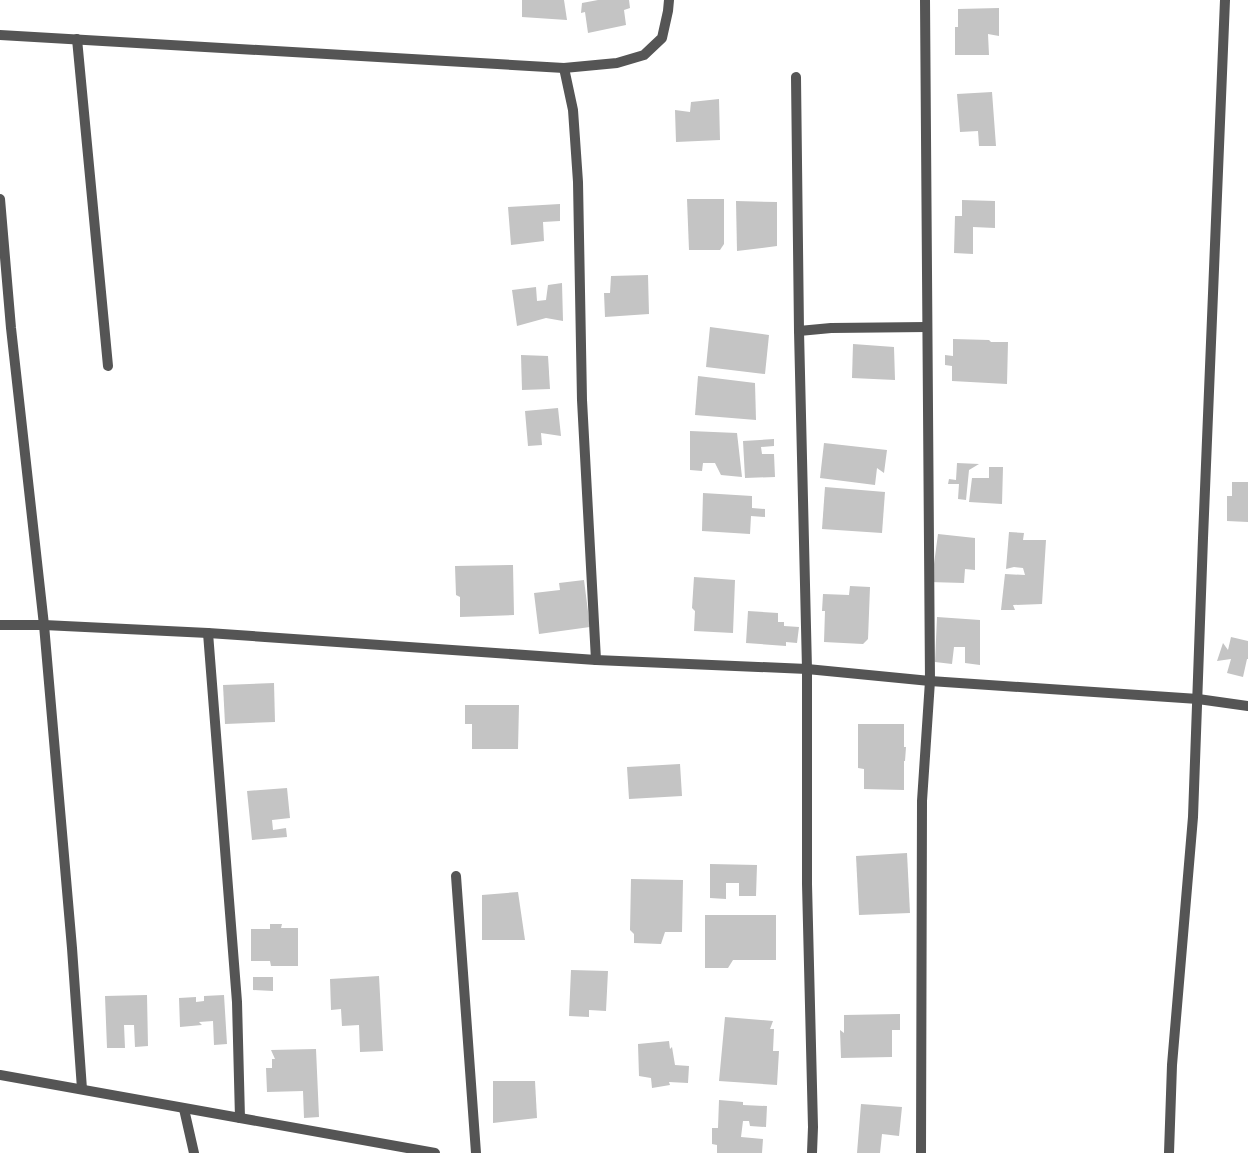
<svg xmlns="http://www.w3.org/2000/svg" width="1248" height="1153" font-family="'Nunito Sans',sans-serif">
	<rect width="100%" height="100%" fill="#fff"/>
	<g fill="#c4c4c4">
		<path d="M522,0H564L567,20L522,17Z"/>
		<path d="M598,0H629L630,8L624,10L626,25L588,33L585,12L581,13L582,3Z"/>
		<path d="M999,8V36L988,34L989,55H955V27H958V9Z"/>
		<path d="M992,92L996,146H979L978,131L960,132L957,94Z"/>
		<path d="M719,99L720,140L676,142L675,110L690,112L691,102Z"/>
		<path d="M687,199H724V244L720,250H689Z"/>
		<path d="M962,200L995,201V228L973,227V254L954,253L955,216H962Z"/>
		<path d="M736,201L777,202V246L737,251Z"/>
		<path d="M560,204V221L543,222L544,241L511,245L508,207Z"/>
		<path d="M648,275L649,314L605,317L604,293H610L611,276Z"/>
		<path d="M562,283L563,321L546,318L517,326L512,290L536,287L537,301L546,300L548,285Z"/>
		<path d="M710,327L769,335L765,374L706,367Z"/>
		<path d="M953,339L989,340L991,342H1008L1007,384L952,381V366L945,365V355L953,356Z"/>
		<path d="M853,344L894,347L895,380L852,378Z"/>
		<path d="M521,355L548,356L550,389L522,390Z"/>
		<path d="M698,376L755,383L756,420L695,415Z"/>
		<path d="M558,408L561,436L541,433L542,445L528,446L525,411Z"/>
		<path d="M690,431L737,433L742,477L721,475L715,463H703L702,471L690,470Z"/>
		<path d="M774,439V446L761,447L762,454H774L775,477L745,478L743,441Z"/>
		<path d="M824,443L887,450L884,473L877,468L875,485L820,478Z"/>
		<path d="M957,463L979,464L969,470L966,500L958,499L959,484H948L949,479L956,480Z"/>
		<path d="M989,467H1003L1002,504L969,502L972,478H989Z"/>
		<path d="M1232,482H1248V522L1227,521V496H1232Z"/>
		<path d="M825,487L885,492L882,533L822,529Z"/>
		<path d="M703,493L752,496V508L765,509V517L751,516L750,534L702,531Z"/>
		<path d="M1009,532L1024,533L1023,540H1046L1042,604L1013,605L1015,610H1001L1005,574L1025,575L1023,568L1014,567L1006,569Z"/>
		<path d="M938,534L975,538V570L965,569L964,583L929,582L931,566L934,564Z"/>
		<path d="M513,565L514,615L460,617V597L456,595L455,566Z"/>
		<path d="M694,577L735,580L733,633L694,631L695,611L692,608Z"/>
		<path d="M584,580L590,627L539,634L534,593L560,590L559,583Z"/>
		<path d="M850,586L870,587L868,639L863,644L824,642L825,611H822L823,594L849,595Z"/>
		<path d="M748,611L778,613V622H784V626L799,627L797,643L786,642V646L746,643Z"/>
		<path d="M937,617L980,620V665L965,663V647H954L952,664L935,662Z"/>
		<path d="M1231,637L1248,641V659H1247L1243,677L1227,673L1231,659L1217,661L1223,643L1228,650Z"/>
		<path d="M274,683L275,722L225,724L223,685Z"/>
		<path d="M465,705H519L518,749H472V724H465Z"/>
		<path d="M858,724H904V747H906L905,761H904V790L864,789V769L858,768Z"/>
		<path d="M680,764L682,796L629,799L627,767Z"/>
		<path d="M287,788L290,818L272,820L273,830L286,828L287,837L252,840L247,791Z"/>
		<path d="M907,853L910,913L859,915L856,856Z"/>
		<path d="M710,864L757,865L756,896H739V883H726V899L710,898Z"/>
		<path d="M631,879L683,880L682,932H665L661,944L634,943V934L630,930Z"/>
		<path d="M518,892L525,940H482V895Z"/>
		<path d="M705,915H776V960H733L728,968H705Z"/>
		<path d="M270,924H282L281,928H298V966H271L270,961H251V929H270Z"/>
		<path d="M571,970L608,971L606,1011L589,1010V1017L569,1016Z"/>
		<path d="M379,976L383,1051L360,1052L359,1025L342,1026L341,1009L331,1010L330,979Z"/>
		<path d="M253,977H273V991L253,990Z"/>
		<path d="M147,995L148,1046L135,1047L134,1025H124L125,1048H107L105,996Z"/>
		<path d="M224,995L227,1044L214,1045L213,1021L199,1022L202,1025L180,1027L179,998L196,997V1002L204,1001V996Z"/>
		<path d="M900,1014V1030H892V1057L841,1058L840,1030L844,1033V1015Z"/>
		<path d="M725,1017L773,1021L770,1029H774L773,1051H779L777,1085L719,1081Z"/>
		<path d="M669,1041L670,1049L672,1047L675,1065L689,1066L688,1083L669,1082L670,1085L652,1088L651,1078L639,1076L638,1044Z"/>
		<path d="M316,1049L319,1117L304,1118L303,1091L267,1092L266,1068H272V1059H275L271,1050Z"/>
		<path d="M493,1081H535L537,1118L493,1123Z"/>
		<path d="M719,1100L743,1102V1105L767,1106L766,1127L750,1126L749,1121H743L741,1137L763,1139L762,1153H717V1145L712,1144V1128H718Z"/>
		<path d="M861,1104L902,1107L899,1136L882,1134L880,1153H857Z"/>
	</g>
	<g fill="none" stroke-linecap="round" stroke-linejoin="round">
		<g stroke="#555" stroke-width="10">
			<path d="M0,35L564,68L617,63L644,55L662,38L668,11L669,0"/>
			<path d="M77,39L108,366"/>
			<path d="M564,68L573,110L578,182L582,400L596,660"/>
			<path d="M796,77L799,331L807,669V884L813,1127L812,1153"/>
			<path d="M0,199L11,328L44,625L72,948L82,1089"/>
			<path d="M799,331L831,328L927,327"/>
			<path d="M0,625H44L208,633L596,660L807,669L930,681L1198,699L1248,706"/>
			<path d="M208,633L237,1002L240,1118"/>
			<path d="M456,876L476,1153"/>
			<path d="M0,1075L435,1153"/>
			<path d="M184,1109L194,1153"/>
			<path d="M921,1153L922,801L930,681L925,0"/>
			<path d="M1169,1153L1172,1065L1193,817L1203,538L1225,0"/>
		</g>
	</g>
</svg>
